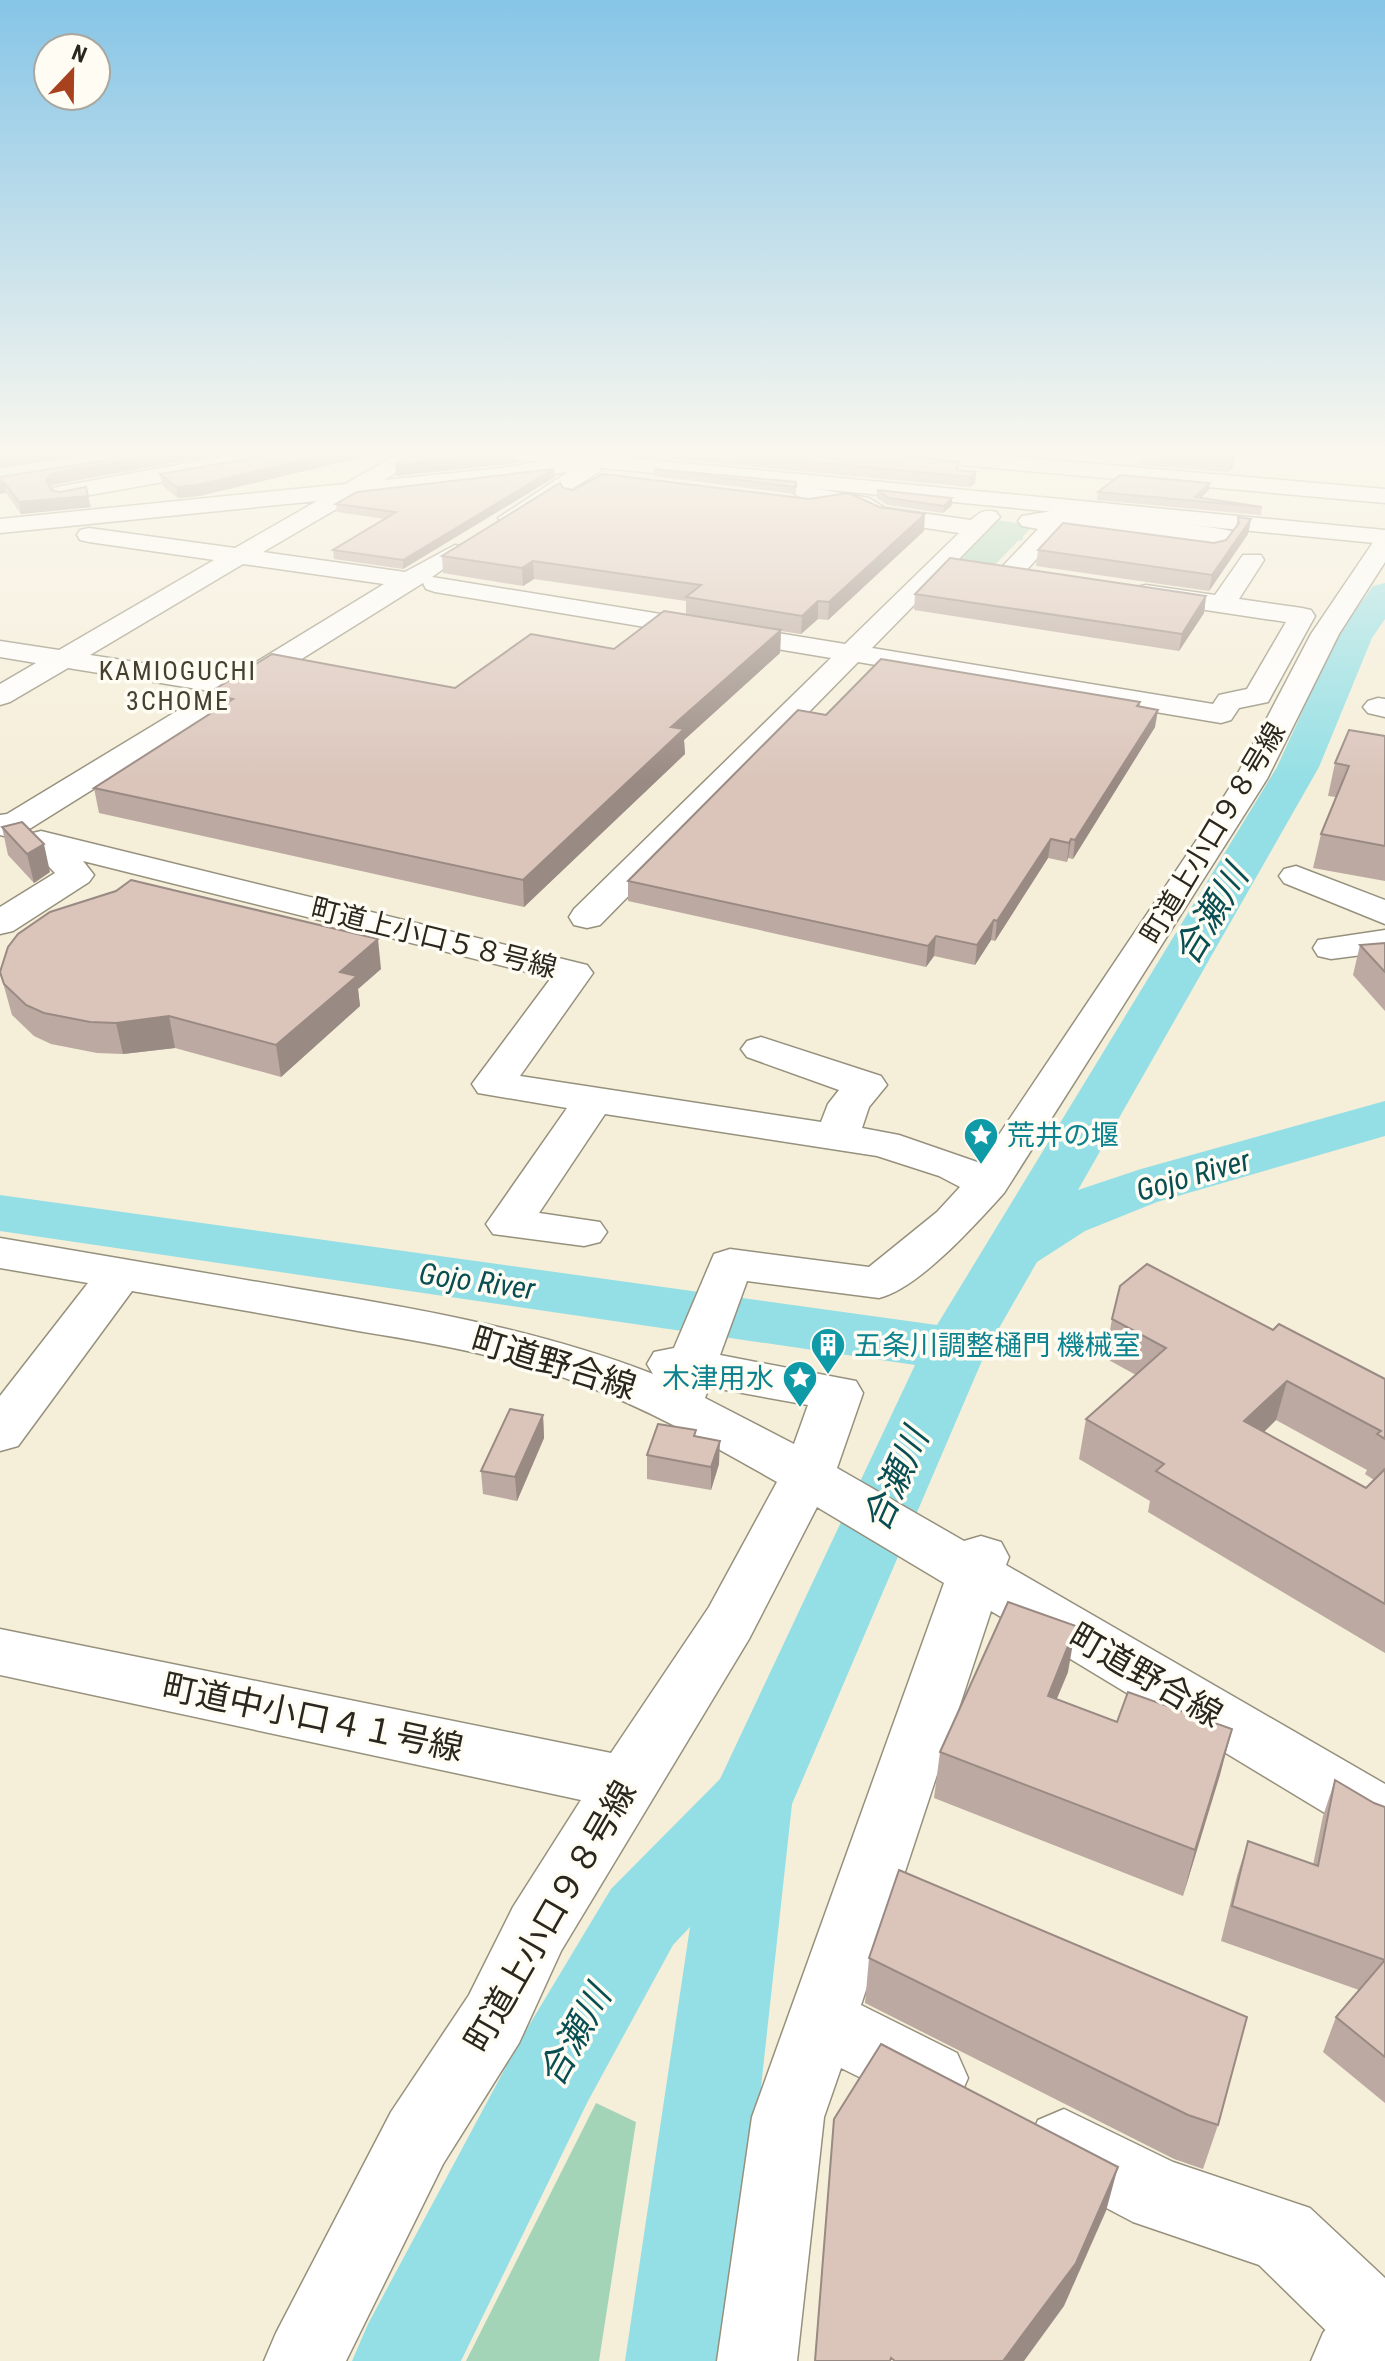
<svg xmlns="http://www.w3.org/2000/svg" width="1385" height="2361" font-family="'Roboto Condensed','Noto Sans JP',sans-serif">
	<rect width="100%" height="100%" fill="#f5eed9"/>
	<g fill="#a4d4b8">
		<path d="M995,520L1034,525L1023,536V540L1018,541L993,567L957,560Z"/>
		<path d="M596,2103L636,2122L599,2361H466Z"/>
	</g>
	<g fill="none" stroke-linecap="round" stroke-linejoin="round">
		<path fill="#94dfe5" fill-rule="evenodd" d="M1385,583V619L1372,638L1319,767L1078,1190L1141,1169L1385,1101V1136L1157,1202L1085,1231L1037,1262L987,1349L792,1804L731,2361H625L690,1927L673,1945L588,2101L461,2361H352L368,2324L522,2037L611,1889L720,1779L915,1365L0,1231V1195L937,1325L1277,767L1336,638L1373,586Z"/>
		<defs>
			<g id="minor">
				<path d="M254,451H290L287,456L242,468L62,500L54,498L51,493L54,488L62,486Z"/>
				<path d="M403,451H429L384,480L502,468L604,451H641L638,456L601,465L599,472L518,523H502L498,518L568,472L357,497L263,552L405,572L455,545L464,547L467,552L432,577L845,644L959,533L879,521L855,509L811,502L794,494L786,481L789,476H805L818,489L869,498L885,508L971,520C980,512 985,509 996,512L1000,517L872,648L1213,704L1219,695L1247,689L1286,622L1146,601L1137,599L1133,593L1137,587L1146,585L1215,595L1243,555H1261L1264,560L1239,599L1302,608L1311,610L1315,616L1268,702L1239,708L1231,720L1221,723L858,662L600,925L587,928L574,925L569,917L574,909L831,658L435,592L426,589L423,583L31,828L8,837L0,835V815L7,814L210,691L68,668L10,702L0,705V684L36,663L0,657V641L59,650L214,560L89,542L80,540L77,535L80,530L89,528L235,548L317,501L0,533V519L345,484ZM243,564L384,584L232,677L90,655Z"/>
				<path d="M861,451H946L1385,489V503L872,457Z"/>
				<path d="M1069,508L1222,529L1231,531L1234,536L1221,554L1212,556L1059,535L1019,578H1001L997,573L1001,568L1038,529L1022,526L1018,521L1022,516Z"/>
				<path d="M1385,536V562L1339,634L1267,779L1004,1193C975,1225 919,1288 879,1298L747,1281L720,1355L856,1381L863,1393L837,1468L964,1541L981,1536L1001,1542L1009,1557L1006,1565L1385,1784V1844L1363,1836L991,1611L861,2005L957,2053L968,2078L957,2103L932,2113L841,2068L824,2117L797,2361H717L752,2117L944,1583L817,1507L749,1639L561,1951L519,2043L443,2164L346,2361H264L276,2333L391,2112L469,1995L513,1907L581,1800L0,1675V1629L611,1753L709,1607L777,1482C712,1445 647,1408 576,1382C506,1356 432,1343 358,1331C283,1317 207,1304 132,1291L18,1446L0,1451V1396L88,1283L0,1268V1238C100,1255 199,1272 299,1289C420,1309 539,1330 653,1374L647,1364L654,1352L674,1348L714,1254L730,1249L869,1267L937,1212L960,1187L939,1176L877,1156L605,1114L539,1213L600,1222L607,1232L600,1242L584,1246L493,1234L486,1224L567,1108L478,1093L472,1084L551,978L83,861L94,875L89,882L13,931L0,934V907L55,873L24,841L29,834L41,831L587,965L593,973L520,1076L821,1122L828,1104L839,1090L747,1057L741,1049L747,1041L761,1037L881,1076L887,1085L869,1107L862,1128L899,1135L980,1163L1200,835L1235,779L1311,634L1376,538ZM709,1387L808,1405L794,1444L705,1398Z"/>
				<path d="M1378,698L1385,699V717L1368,713L1363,707L1368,701Z"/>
				<path d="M1296,866L1385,900V924L1284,883L1279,876L1284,869Z"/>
				<path d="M1385,930V952L1331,959L1318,956L1313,948L1318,940Z"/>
				<path d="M1064,2109L1173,2162L1310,2208L1385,2278V2361H1365L1351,2355L1259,2265L1133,2222L1038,2172L1027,2146L1038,2120Z"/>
			</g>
			<path id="major" d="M478,451H557L1385,530V544L489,457Z"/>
			<path id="highway" d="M1385,2280V2361H1311L1323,2333L1357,2291Z"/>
		</defs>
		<use href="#minor" stroke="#96917d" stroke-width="3"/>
		<use href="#major" stroke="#96917d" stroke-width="3"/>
		<use href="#highway" stroke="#96917d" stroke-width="3"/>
		<use href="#minor" fill="#fff" fill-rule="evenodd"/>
		<use href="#major" fill="#fff" fill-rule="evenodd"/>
		<use href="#highway" fill="#fff" fill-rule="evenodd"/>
	</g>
	<g fill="#bca9a1" fill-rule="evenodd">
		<path d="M0,451H238L53,485L51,490L91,507L21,514L6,493L0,477L104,461L108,457L98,454Z"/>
		<path d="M276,451H388L199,496L178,498L162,485L160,474L241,460Z"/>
		<path d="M641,451H823L844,454L959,462V471L976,472L975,483L970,487L641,456Z"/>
		<path d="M1142,453L1235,456L1233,468L1228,472L1140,465Z"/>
		<path d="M554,469L555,477L403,569L334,559L333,550L385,519L337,512L336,504Z"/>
		<path d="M654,469L796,482V494L654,476Z"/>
		<path d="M563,488L924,531L828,620L818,619L801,634L781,631L780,653L684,740L685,754L524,907L99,813L94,788L210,714L207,694L455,688L614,649L686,614V601L534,579L523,586L443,573L442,556Z"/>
		<path d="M877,490L952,505L943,513L888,505L877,498Z"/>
		<path d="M1209,490L1201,498L1262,507L1261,515L1097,500L1098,492Z"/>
		<path d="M1238,517L1251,519L1248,534L1209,591L1036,566L1038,550L1214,543L1226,540L1236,526Z"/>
		<path d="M915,594L1206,596L1204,613L1179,651L914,610Z"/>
		<path d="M1140,702V707L1155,727L1073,859L1068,858L1067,862L1048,858L995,941L991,940L975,965L934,956L926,967L628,901V881L826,715Z"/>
		<path d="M1385,736V881L1313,868L1321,834L1336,797L1328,796L1335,763Z"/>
		<path d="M2,827L50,872L34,883L8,855Z"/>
		<path d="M1385,943V1011L1353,975L1360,945Z"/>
		<path d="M381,969L358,989L360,1006L281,1077L175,1048L123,1054L97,1053L51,1044L34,1036L12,1015L0,972Z"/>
		<path d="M1112,1319L1273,1330L1385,1379V1653L1148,1512L1150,1501L1079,1459L1086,1419L1136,1375L1105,1358ZM1276,1420L1367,1470L1365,1474L1374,1480L1366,1488L1264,1432Z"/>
		<path d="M543,1415L544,1438L517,1501L483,1494L481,1471Z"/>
		<path d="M696,1437L719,1464L711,1490L647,1479V1455Z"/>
		<path d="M1068,1672L1056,1699L1117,1722L1232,1729L1183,1896L934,1798L940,1752Z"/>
		<path d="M1335,1780L1374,1803L1385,1807V2103L1323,2052L1336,2017L1359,1990L1221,1941L1237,1876L1248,1841L1313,1865L1323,1816Z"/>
		<path d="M869,1958L1218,2125L1203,2169L1174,2159L865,2003Z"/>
	</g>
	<g fill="#998a83">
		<path d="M42,451H97L98,454L0,468V457Z"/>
		<path d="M177,451H238L61,483L53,485L48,491L46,480L51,474Z"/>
		<path d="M342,451H388L199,496L178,498L176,487Z"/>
		<path d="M515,452L516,463L396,476L395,465Z"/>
		<path d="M1235,456L1233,468L1228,472L1230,461Z"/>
		<path d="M554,469L555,477L403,569V560Z"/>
		<path d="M976,472L975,483L970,487L971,477Z"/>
		<path d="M4,482L6,493L0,494V483Z"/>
		<path d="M1210,483L1209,490L1197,501L1195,497Z"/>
		<path d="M88,496L91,507L21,514L19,502Z"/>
		<path d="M952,498V505L943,513L944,506Z"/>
		<path d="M925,514L924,531L828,620L829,602Z"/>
		<path d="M1251,519L1248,534L1209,591L1212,575Z"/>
		<path d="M533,561L534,579L523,586L522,568Z"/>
		<path d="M1206,596L1204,613L1179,651L1182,634Z"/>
		<path d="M818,601V619L801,634L802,616Z"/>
		<path d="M781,630L780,653L684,740L685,754L524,907L523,880L671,727Z"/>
		<path d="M1158,710L1155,727L1073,859L1075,840Z"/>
		<path d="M1051,839L1048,858L995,941L997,921Z"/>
		<path d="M1071,839L1068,858L1067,862L1069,843Z"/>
		<path d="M44,844L50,872L34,883L27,854Z"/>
		<path d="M994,920L991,940L975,965L977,945Z"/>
		<path d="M936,936L934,956L926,967L928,946Z"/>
		<path d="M378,939L381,969L358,989L360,1006L281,1077L276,1045L340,972Z"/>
		<path d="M169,1016L175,1048L123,1054L116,1023Z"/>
		<path d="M1287,1381L1276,1420L1234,1461L1244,1421Z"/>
		<path d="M543,1415L544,1438L517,1501L515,1477Z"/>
		<path d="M720,1441L719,1464L711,1490V1467Z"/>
		<path d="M1076,1626L1068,1672L1039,1742L1048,1696Z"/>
		<path d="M1232,1729L1220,1775L1183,1896L1195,1850Z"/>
		<path d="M1118,2167L1106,2211L1064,2306L1024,2361H1003Z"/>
	</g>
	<g fill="#dbc5bb" stroke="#998a83" stroke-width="2">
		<path d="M0,451H42L0,457Z"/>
		<path d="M108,451H177L59,472L51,474L46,480L51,490L60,492L86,487L88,496L19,502L4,482L0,483V477L104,461L110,455Z"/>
		<path d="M276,451H342L197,485L176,487L160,474L241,460Z"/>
		<path d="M416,451H506L515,452L395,465Z"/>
		<path d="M698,451H823L844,454L847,451L887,453L959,462L956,470L976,472L971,477Z"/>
		<path d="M1145,451H1196L1235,456L1230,461L1142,453Z"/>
		<path d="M554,469L403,560L333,550L396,512L336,504L357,492Z"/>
		<path d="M654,469L796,482V487Z"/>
		<path d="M603,474L809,499L849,493L879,507L925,514L829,602L818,601L802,616L686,597L701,585L686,583L533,561L522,568L442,556L560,483L563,488L573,490Z"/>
		<path d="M1120,475L1210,483L1195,497L1262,507L1098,492Z"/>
		<path d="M877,490L952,498L944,506L889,498Z"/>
		<path d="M1238,517L1251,519L1212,575L1038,550L1063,523L1214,543L1226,540L1239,523Z"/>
		<path d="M950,558L1206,596L1182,634L915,594Z"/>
		<path d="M664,611L781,630L671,727L684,729L523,880L94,788L233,699L207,694L272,654L455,688L531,634L614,649Z"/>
		<path d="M881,659L1140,702L1137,706L1158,710L1075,840L1071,839L1069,843L1051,839L997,921L994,920L977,945L936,936L928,946L628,881L798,710L826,715Z"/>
		<path d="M1349,730L1385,736V846L1321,834L1349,766L1335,763Z"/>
		<path d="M22,822L44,844L27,854L2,827Z"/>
		<path d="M131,880L378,939L340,972L357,976L276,1045L169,1016L116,1023L90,1022L44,1013L26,1005L4,984L0,972L8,947L18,934L50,912L116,891Z"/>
		<path d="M1385,943V972L1360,945Z"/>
		<path d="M1147,1264L1273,1330L1279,1324L1385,1379V1439L1377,1434L1381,1431L1287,1381L1244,1421L1366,1488L1385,1469V1604L1156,1471L1164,1464L1086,1419L1166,1348L1112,1319L1120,1286Z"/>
		<path d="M510,1409L543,1415L515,1477L481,1471Z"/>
		<path d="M658,1424L696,1430L694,1436L720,1441L711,1467L647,1455Z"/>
		<path d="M1008,1602L1076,1626L1048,1696L1117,1722L1128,1692L1232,1729L1195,1850L940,1752Z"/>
		<path d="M1335,1780L1374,1803L1385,1807V2057L1336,2017L1385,1960L1232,1906L1248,1841L1318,1866Z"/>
		<path d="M899,1870L1247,2017L1218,2125L1188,2115L869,1958Z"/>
		<path d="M881,2044L1118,2167L1076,2263L1003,2361H895L891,2358L890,2361H815L834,2119Z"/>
	</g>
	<linearGradient id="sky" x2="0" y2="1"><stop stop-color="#86c5e7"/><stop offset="0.58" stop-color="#faf7ee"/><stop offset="1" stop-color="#faf7ee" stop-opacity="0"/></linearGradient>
	<rect width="1385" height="781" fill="url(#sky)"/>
	<defs>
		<symbol id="sight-pin" viewBox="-11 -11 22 30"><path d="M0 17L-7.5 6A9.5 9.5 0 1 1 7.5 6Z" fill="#0f9aa8" stroke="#fefcf3"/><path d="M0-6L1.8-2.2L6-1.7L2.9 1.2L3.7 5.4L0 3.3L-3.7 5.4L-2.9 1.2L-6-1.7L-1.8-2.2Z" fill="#fff"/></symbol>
		<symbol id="building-pin" viewBox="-11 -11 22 30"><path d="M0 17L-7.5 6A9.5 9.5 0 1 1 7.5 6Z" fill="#0f9aa8" stroke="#fefcf3"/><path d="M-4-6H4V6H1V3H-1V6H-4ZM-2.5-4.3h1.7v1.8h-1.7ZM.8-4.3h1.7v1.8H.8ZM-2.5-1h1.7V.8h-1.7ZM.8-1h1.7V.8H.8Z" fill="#fff"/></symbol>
	</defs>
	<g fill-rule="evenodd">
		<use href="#sight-pin" x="961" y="1115" width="40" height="54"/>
		<use href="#building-pin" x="808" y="1325" width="40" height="54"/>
		<use href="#sight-pin" x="780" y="1358" width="40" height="54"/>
	</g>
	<g text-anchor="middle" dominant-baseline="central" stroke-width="7" stroke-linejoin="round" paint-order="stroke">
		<g font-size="26" letter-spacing="2" fill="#45402f" stroke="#fefcf3">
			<text x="178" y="671">KAMIOGUCHI<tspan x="178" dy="30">3CHOME</tspan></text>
		</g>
		<g font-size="28" fill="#2a271f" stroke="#fefcf3">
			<text transform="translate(1213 833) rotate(-59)">町道上小口９８号線</text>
			<text transform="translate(434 938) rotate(14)">町道上小口５８号線</text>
		</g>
		<g font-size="28" fill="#0d838f" stroke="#fefcf3" text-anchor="start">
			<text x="1007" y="1135">荒井の堰</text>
			<text x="854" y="1345">五条川調整樋門 機械室</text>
			<text x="774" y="1378" text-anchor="end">木津用水</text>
		</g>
		<g font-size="30" font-style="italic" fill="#084e52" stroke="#fefcf3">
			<text transform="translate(1193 1175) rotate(-16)">Gojo River</text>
			<text transform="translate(477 1281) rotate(8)">Gojo River</text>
		</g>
		<g font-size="34" fill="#2a271f" stroke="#fefcf3">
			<text transform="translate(554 1363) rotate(17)">町道野合線</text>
			<text transform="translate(1146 1675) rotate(30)">町道野合線</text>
			<text transform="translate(313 1717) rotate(12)">町道中小口４１号線</text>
			<text transform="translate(550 1916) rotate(-60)">町道上小口９８号線</text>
		</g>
		<g font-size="36" font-style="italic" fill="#084e52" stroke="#fefcf3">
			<text transform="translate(1211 915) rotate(-59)">合瀬川</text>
			<text transform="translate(896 1480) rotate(-66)">合瀬川</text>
			<text transform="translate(575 2036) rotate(-61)">合瀬川</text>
		</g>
	</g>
	<g transform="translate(72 72) rotate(22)"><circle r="38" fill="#fefcf3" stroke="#a9a79e" stroke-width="2"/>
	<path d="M0-6L14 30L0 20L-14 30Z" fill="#a8421e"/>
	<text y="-12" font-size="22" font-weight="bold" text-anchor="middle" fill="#2a271f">N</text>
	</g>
</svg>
